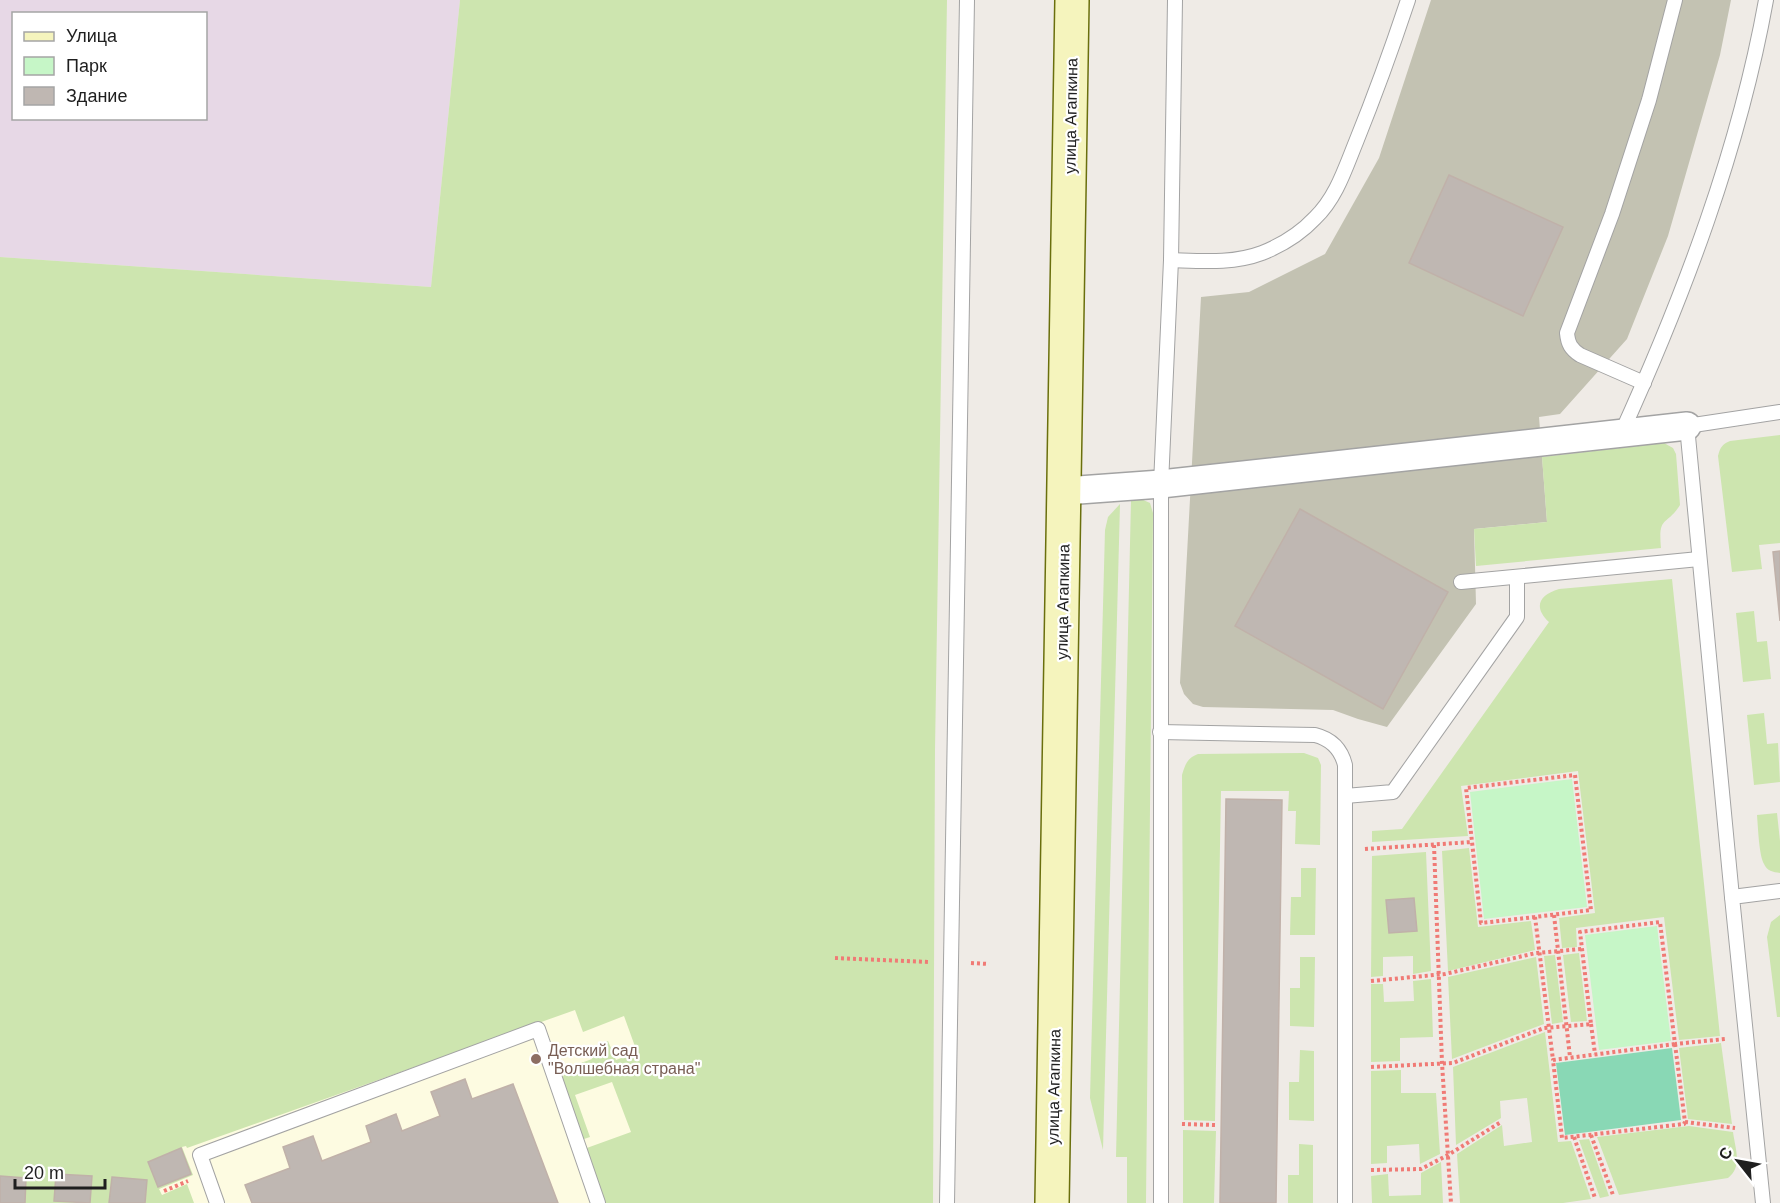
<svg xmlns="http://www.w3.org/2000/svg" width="1780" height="1203" font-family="Helvetica,sans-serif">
	<rect width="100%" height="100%" fill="#efebe6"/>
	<path fill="#e7d8e6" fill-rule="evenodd" d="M0,0H460L431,287L0,257ZM14,14H206V118H14Z"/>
	<path fill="#fdfbe1" d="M657,972L636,1203H0V1165Z"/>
	<path fill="#c3c2b2" d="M1431,0H1731L1720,55L1668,236L1627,339L1560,414L1539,417L1547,522L1474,529L1476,604L1387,727L1358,719L1333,710L1203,707L1193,704L1184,694L1180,683L1201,297L1249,292L1325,254L1379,158Z"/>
	<g fill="#cde5af" fill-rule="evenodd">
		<path d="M460,0H947L935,750L933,1203H605L584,1149L631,1132L612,1082L575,1095L590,1137L581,1140L562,1078L570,1067L592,1059L589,1049L608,1041L616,1060L637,1052L624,1016L583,1032L575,1010L187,1148L186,1146L182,1147L193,1175L159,1189L162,1195L187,1184L194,1203H145L147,1181L112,1177L109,1203H25L26,1178L0,1176V257L431,287ZM181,1149L191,1174L158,1187L148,1162ZM56,1174L92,1176L90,1203L54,1200Z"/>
		<path d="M1780,435V543L1759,545L1762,569L1732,572L1718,456C1720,448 1722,444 1730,441Z"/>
		<path d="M1664,443L1673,448L1676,454L1680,505C1666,527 1658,515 1661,548L1476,566L1474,529L1547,522L1542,457Z"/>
		<path d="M1141,499L1150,503L1153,513L1146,1203H1127V1157H1116L1131,500Z"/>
		<path d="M1120,504L1103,1150L1090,1098L1105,530L1108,517Z"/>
		<path d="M1672,579L1720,1036L1679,1040L1664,917L1576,928L1577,947L1562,948L1559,918L1595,913L1578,771L1461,786L1468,836L1372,842V831L1402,829L1549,622C1533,607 1539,595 1559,589Z"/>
		<path d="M1754,611L1757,642L1767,641L1771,679L1743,682L1736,613Z"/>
		<path d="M1764,713L1767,744L1778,743L1780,782L1754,785L1747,715Z"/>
		<path d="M1304,753L1318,758L1321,765L1320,845L1295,844L1296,811H1288L1289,791H1221L1215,1121L1184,1120L1182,775C1185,765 1187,758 1198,754Z"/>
		<path d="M1777,813L1780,841V873C1773,872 1767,871 1764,864C1759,855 1758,827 1757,815Z"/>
		<path d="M1469,848L1478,927L1531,921L1535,950L1448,971L1442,851Z"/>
		<path d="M1426,852L1431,971L1413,974V956L1383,957V976L1371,977L1372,856Z"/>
		<path d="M1301,868H1316L1315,935H1290L1291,897H1301Z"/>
		<path d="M1780,915V1017H1777L1767,937L1771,922Z"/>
		<path d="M1579,953L1587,1021L1571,1022L1563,955Z"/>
		<path d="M1555,955L1563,1022L1552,1024L1544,956Z"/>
		<path d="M1300,957H1315L1314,1027L1290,1026V988H1300Z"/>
		<path d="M1536,957L1544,1024L1452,1059L1448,977Z"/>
		<path d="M1431,979L1433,1037L1400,1038V1061L1371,1062V984H1383L1384,1002L1414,1001L1413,981Z"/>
		<path d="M1545,1032L1558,1142L1571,1141L1591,1199L1563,1203H1460L1457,1154L1502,1125L1504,1146L1532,1142L1527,1098L1500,1101L1501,1118L1456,1145L1453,1067Z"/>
		<path d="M1721,1043L1732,1124L1688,1119L1679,1048Z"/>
		<path d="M1300,1050L1314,1051V1121L1289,1120V1082H1299Z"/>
		<path d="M1401,1070V1093H1436L1440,1154L1420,1164L1419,1144L1387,1146V1163L1371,1164V1071Z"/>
		<path d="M1689,1126L1733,1132C1735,1148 1743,1167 1728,1178L1619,1195L1597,1137Z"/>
		<path d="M1183,1130L1216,1131L1214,1203H1183Z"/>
		<path d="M1589,1139L1609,1196L1600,1198L1579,1140Z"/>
		<path d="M1299,1144L1313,1145V1203H1288V1175H1299Z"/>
		<path d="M1441,1162L1443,1203H1372L1371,1176L1388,1174L1389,1196L1421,1195V1173Z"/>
	</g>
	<g fill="#c6f6c7">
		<path d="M1572,779L1587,907L1484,919L1470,792Z"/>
		<path d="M1657,926L1671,1041L1599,1050L1585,935Z"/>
	</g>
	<path fill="#89d8b5" d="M1672,1048L1681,1120L1565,1135L1556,1063Z"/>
	<g fill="#bfb7b2" stroke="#c0b1a9" stroke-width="1.5">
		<path d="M1449,175L1563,227L1523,316L1409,263Z"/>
		<path d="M1300,509L1448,592L1383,709L1235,626Z"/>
		<path d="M1780,551V621L1773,552Z"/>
		<path d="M1226,799L1282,800L1276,1203H1220Z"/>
		<path d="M1414,898L1417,931L1389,933L1386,900Z"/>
		<path d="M465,1079L472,1099L513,1084L558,1203H252L245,1185L290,1168L283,1147L313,1136L322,1161L371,1142L366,1126L396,1114L402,1131L440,1116L431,1092Z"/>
		<path d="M181,1148L191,1174L158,1187L148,1162Z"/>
		<path d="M56,1174L92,1176L90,1203L54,1201Z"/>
		<path d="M0,1176L26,1178L25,1203H0Z"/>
		<path d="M112,1177L147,1180L145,1203H109Z"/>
	</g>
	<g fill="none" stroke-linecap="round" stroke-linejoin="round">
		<defs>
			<g id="service">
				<path d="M1171,260C1201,261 1233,264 1262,253C1282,245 1300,234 1315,218C1336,198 1345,169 1356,142C1375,95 1392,48 1408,0"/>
				<path d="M1644,383L1580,355C1571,349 1568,344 1567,333L1612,214L1649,100L1675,0"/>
				<path d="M1621,434C1684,295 1739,150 1766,0"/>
				<path d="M1461,582L1699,559"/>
				<path d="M1160,732L1315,735C1331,739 1341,749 1345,765V1203"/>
				<path d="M1345,796L1393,792L1517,617V577"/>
				<path d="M1732,897L1687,426L1780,412"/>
				<path d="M217,1203L200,1155L538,1029L598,1203"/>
				<path d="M947,1203L967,0"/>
				<path d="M1161,1203V484L1171,260L1175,0"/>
				<path d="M1763,1203L1732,897L1780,891"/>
			</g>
			<path id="minor" d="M1065,491L1161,484L1687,426"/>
			<path id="secondary" d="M1052,1203L1072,0"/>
		</defs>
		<use href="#service" stroke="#a3a3a3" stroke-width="16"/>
		<use href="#minor" stroke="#a3a3a3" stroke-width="30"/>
		<use href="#secondary" stroke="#6a6f0d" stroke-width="36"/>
		<g stroke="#f07a75" stroke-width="4" stroke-dasharray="3 3" stroke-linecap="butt">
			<path d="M1434,845L1442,1063L1451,1203"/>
			<path d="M1365,849L1472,842"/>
			<path d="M1554,915L1570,1057"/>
			<path d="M1535,917L1481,923L1466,788L1575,775L1591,910L1535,917L1553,1060"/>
			<path d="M835,958L930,962"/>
			<path d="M971,963L989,964"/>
			<path d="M1371,981L1445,974L1536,953L1582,949"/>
			<path d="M1591,1024L1595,1054"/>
			<path d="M1675,1044L1685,1122L1684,1124L1562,1138L1553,1060Z"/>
			<path d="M1371,1067L1453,1063L1544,1028L1591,1024L1580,932L1660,922L1675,1044L1725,1039"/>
			<path d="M1685,1122L1735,1128"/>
			<path d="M1182,1124L1215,1125"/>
			<path d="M1591,1135L1613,1195"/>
			<path d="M1574,1137L1595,1198"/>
			<path d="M1371,1170L1421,1169L1448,1155L1501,1122"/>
			<path d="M164,1191L188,1181"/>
		</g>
		<use href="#service" stroke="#fff" stroke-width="14"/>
		<use href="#minor" stroke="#fff" stroke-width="27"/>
		<use href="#secondary" stroke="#f5f4bd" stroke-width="33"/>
	</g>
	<circle fill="#8d6e63" stroke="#fff" stroke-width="2" cx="536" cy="1059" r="6"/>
	<g text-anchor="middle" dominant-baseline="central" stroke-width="4.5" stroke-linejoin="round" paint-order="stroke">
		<g font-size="16" fill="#1f1f1f" stroke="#fff">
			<text transform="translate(1071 116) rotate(-89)">улица Агапкина</text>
			<text transform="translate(1063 602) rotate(-89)">улица Агапкина</text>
			<text transform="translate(1054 1087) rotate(-89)">улица Агапкина</text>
		</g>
		<g font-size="16" fill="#785e54" stroke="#fff" text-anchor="start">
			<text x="548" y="1050">Детский сад<tspan x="548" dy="18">"Волшебная страна"</tspan></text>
		</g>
	</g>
	<rect x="12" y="12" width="195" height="108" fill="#ffffff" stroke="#a5a5a5" stroke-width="1.5"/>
	<rect x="24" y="32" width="30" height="9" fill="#f5f4bd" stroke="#a5a5a5" stroke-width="1.5"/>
	<text x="66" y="42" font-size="18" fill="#1f1f1f">Улица</text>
	<rect x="24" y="57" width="30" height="18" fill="#c6f6c7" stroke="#a5a5a5" stroke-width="1.5"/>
	<text x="66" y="72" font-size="18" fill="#1f1f1f">Парк</text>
	<rect x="24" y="87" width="30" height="18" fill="#bfb7b2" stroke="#a5a5a5" stroke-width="1.5"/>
	<text x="66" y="102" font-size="18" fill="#1f1f1f">Здание</text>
	<g transform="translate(1738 1161) rotate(301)" stroke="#ffffff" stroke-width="4.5" paint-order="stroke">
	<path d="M0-4.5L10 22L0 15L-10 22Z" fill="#1f1f1f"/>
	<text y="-9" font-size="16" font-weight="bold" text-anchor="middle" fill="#1f1f1f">С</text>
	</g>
	<path d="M15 1179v9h90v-9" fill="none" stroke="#1f1f1f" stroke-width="3"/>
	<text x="24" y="1179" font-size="18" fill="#1f1f1f" stroke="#ffffff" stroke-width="4.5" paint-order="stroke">20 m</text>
</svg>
